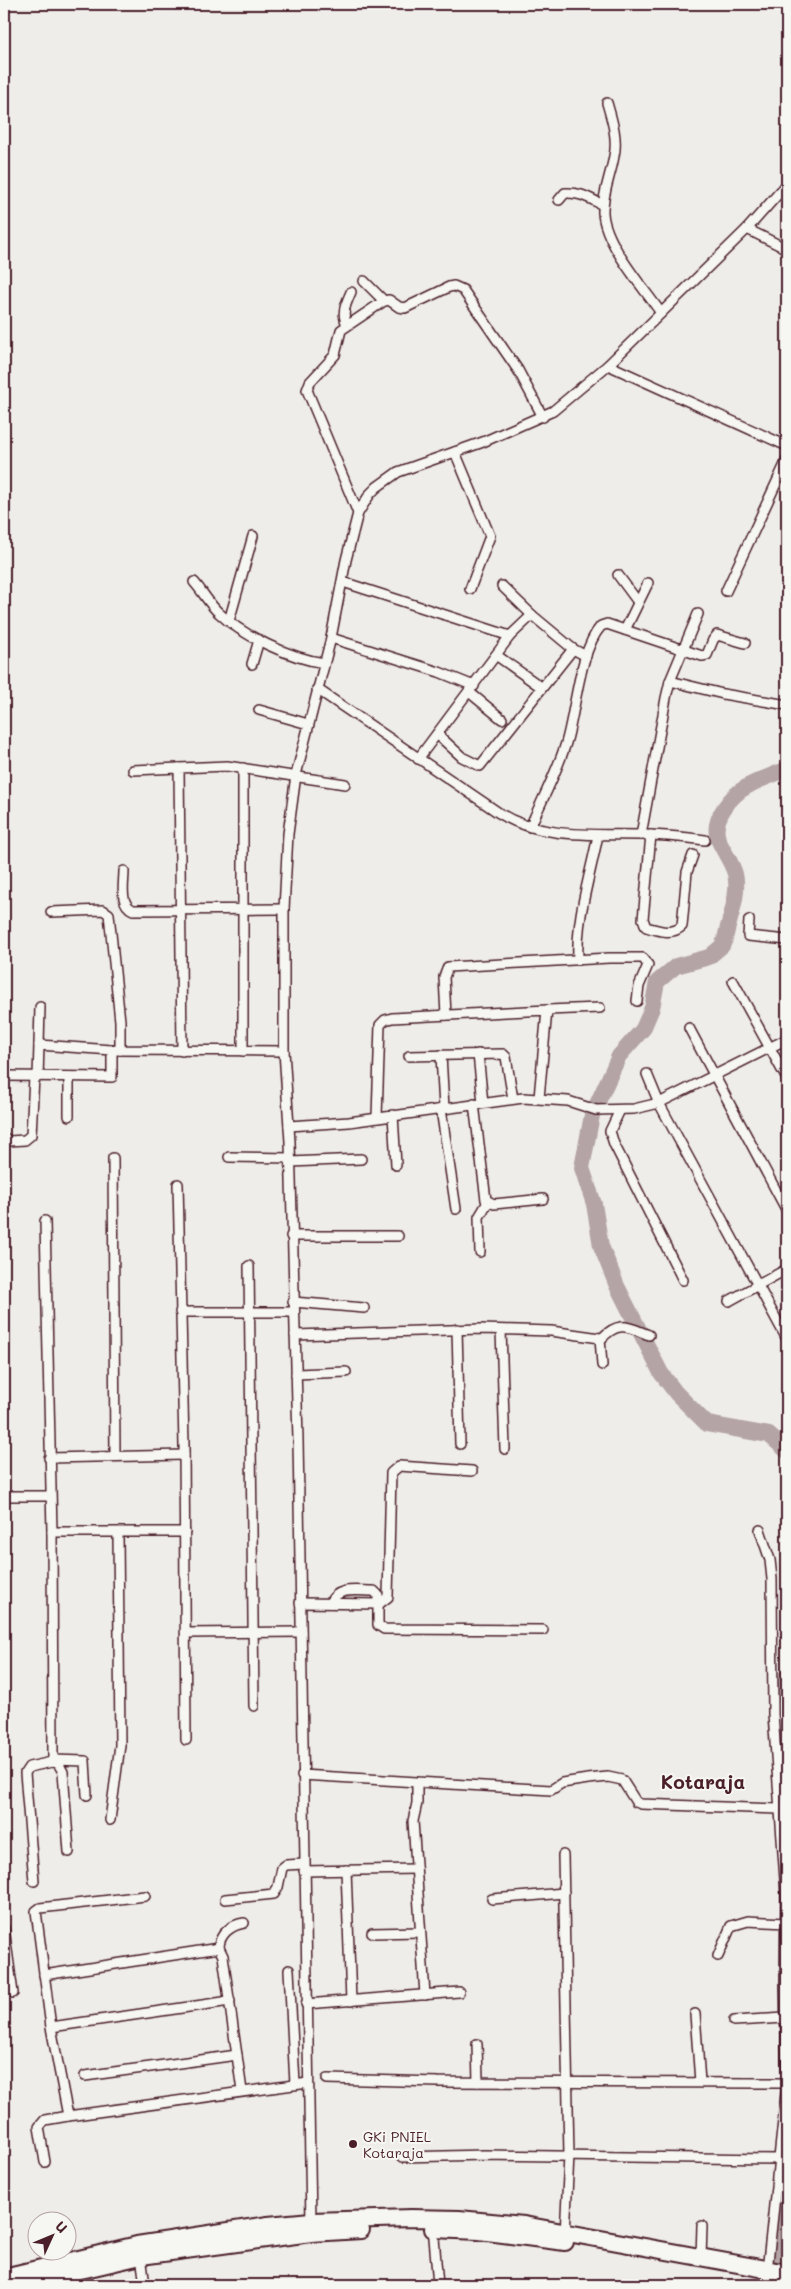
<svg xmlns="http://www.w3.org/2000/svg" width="791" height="2289" font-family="Mali,sans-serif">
	<rect width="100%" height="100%" fill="#efedea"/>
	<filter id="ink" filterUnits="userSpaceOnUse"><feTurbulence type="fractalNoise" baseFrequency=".02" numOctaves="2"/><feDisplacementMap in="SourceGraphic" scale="10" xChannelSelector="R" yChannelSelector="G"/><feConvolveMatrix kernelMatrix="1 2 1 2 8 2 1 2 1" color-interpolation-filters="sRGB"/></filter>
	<g filter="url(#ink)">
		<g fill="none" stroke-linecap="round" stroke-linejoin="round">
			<g stroke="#b4a4a5" stroke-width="16">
				<path d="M787,769C774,775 760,779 748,786C731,795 711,819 718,839C723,851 732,862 735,874C740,894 729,919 725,939L722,946L709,957L676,966L657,982L652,1008L643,1029L619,1056L592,1115L582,1168L594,1204L601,1246L617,1286L661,1373L676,1393L707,1424L769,1435L787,1451"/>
				<path d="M787,1675L784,1691L787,1700"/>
				<path d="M782,2285L779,2231L787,2178"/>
			</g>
			<defs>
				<g id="street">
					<path d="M607,103C612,120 618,139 614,156C611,175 602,194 603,213C605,244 643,287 661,313"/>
					<path d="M559,200L565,193C581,192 590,199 603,205"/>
					<path d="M747,229L787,249"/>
					<path d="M364,281L384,301"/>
					<path d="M347,325C341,312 346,304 351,292"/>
					<path d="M608,365L787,446"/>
					<path d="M455,452L490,536L470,589"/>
					<path d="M358,513L307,390L310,382L335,355L341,330L384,301L389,300L399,307L405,308L449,287L454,286L463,290L518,370L543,417"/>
					<path d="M618,575L638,602"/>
					<path d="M194,582C203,592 209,604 219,613C243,636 290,658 324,663"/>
					<path d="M343,582L510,636"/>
					<path d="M502,586L532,615"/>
					<path d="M726,591L787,460"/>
					<path d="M229,621L253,536"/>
					<path d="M625,630L648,583"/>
					<path d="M331,638L439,672L474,686"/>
					<path d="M496,655L541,687"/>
					<path d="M252,664L259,640"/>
					<path d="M670,681L723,694L787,705"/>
					<path d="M317,689L499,813C540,839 593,834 640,835C662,835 683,837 705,840"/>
					<path d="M469,692L502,719"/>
					<path d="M259,710L308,724"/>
					<path d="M437,734L462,757L480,766L573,649"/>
					<path d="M418,759L510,636L532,615L573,649L586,656"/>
					<path d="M133,770L179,768"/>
					<path d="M530,827C542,800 557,772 566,743C576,710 579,651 601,626L607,624L702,656L707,655L713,640L717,635L745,643"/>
					<path d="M641,835L666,698L670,681L698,614"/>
					<path d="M651,835L643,919L646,927C657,930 672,936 682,926L687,872L693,855"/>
					<path d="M124,871C124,884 119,904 133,910L284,909"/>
					<path d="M51,912L103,910L109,914L120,1021V1050"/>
					<path d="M749,920L748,936L787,940"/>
					<path d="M578,960C576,917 590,877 598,835"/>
					<path d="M733,981L787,1079"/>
					<path d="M547,1010L600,1008"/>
					<path d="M446,1015L444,977L448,967L609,958H643L648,965L639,986L637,1001"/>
					<path d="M689,1028L787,1211"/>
					<path d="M39,1045L40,1007"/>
					<path d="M182,1051L179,768L227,766L345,784"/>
					<path d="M243,1051V768"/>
					<path d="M478,1054L483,1103"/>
					<path d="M441,1055L444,1108"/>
					<path d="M409,1056L503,1054L506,1057L513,1099"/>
					<path d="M647,1074L659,1103L787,1339"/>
					<path d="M4,1076L112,1077V1050"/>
					<path d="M38,1077L39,1045L112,1050L284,1051"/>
					<path d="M69,1077V1116"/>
					<path d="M474,1104L486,1200L494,1204L543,1199"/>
					<path d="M441,1109L456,1209"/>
					<path d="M620,1110L610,1131L614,1144L683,1280"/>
					<path d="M393,1115L396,1165"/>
					<path d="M377,1117L380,1025L385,1020L392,1018L547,1010L539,1098"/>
					<path d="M289,1126L349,1122L523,1098L568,1101L596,1110L634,1109L659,1103L787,1039"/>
					<path d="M4,1138L9,1141L25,1140L31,1135L34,1077"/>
					<path d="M229,1157L290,1158"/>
					<path d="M113,1158L115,1456"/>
					<path d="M290,1162L361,1159"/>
					<path d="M178,1184L184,1445L186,1740"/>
					<path d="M291,1236H398"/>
					<path d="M480,1252L479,1217L488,1202"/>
					<path d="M249,1266L254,1706"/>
					<path d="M729,1301L787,1269"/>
					<path d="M293,1302L364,1308"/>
					<path d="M180,1312H293"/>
					<path d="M457,1329L460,1444"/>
					<path d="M501,1330L505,1449"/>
					<path d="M295,1335L480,1329L551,1331L600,1338L602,1365"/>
					<path d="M601,1339C619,1320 628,1327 649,1335"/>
					<path d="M296,1374L346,1372"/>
					<path d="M49,1458L184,1455"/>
					<path d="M4,1496H50"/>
					<path d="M760,1530L770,1560L772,1579L773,1714L786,1894L785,1982L787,2083L767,2271L768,2285"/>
					<path d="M52,1532H185"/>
					<path d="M300,1603L379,1604L388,1597L391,1473L399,1466L472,1471"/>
					<path d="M330,1603C338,1586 357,1591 374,1591L378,1595V1625L384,1629L543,1630"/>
					<path d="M186,1633L301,1632"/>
					<path d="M53,1760L85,1761L87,1795"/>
					<path d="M52,1762L58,1763L63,1772L69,1852"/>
					<path d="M302,1775L551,1790L562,1783L588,1779L608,1777L622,1780L636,1802L641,1804L780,1809"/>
					<path d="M417,1783V1803L413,1821L425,1995"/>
					<path d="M110,1820L120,1745L118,1534"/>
					<path d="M563,1855L569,2156L565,2234"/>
					<path d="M346,1870L351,2001"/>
					<path d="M304,1871L416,1869"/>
					<path d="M34,1881L25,1773L29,1767L52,1762L53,1757L52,1532L45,1221"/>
					<path d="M145,1896L40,1908L36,1911L51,2027L68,2116L308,2083"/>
					<path d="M225,1899L274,1894L278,1887L282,1868L286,1865L304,1864"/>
					<path d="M492,1899L564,1893"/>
					<path d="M4,1928L13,1993"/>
					<path d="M372,1933L420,1932"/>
					<path d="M718,1956L731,1926L748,1921L786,1923"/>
					<path d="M289,1970L295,2084"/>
					<path d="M44,1975L219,1948"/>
					<path d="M306,2004L459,1992"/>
					<path d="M695,2014L700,2082"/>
					<path d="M734,2021L785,2018"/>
					<path d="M51,2027L230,2001"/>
					<path d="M477,2044L478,2082"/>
					<path d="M85,2076L237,2055"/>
					<path d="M327,2079L438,2082L787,2083"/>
					<path d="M242,2091L223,1956L219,1948C219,1934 231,1925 244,1923"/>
					<path d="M403,2157L485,2155L779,2159"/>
					<path d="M45,2162L39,2127L45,2120L68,2116"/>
					<path d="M311,2223L298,1440L290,1142L284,1051V909L288,834L296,775L331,638L346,560L358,513L370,494L377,487L398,472L483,442L553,411L608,365L747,229L787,184"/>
					<path d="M433,2226L438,2285"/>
					<path d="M141,2256L145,2285"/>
					<path d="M701,2258L702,2226"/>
				</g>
				<g id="highway">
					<path d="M433,2229L479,2231L565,2242"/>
					<path d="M4,2277L137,2245L268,2225L311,2221L411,2218L459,2219L524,2225L787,2273"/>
					<path d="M25,2283L141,2256L311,2233L361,2230"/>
				</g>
			</defs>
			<use href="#street" stroke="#4a1f2b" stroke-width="12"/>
			<use href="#highway" stroke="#4a1f2b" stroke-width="20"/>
			<use href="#street" stroke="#f6f6f2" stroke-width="9"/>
			<use href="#highway" stroke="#f6f6f2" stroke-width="16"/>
		</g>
	</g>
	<circle fill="#4a1f2b" stroke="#f6f6f2" stroke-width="2" cx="353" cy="2144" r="5"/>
	<g text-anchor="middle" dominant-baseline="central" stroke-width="4" stroke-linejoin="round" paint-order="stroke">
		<g font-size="14" fill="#4a1f2b" stroke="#f6f6f2" text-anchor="start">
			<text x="363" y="2136">GKi PNIEL<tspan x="363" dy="16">Kotaraja</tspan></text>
		</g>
		<g font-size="19" font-weight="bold" fill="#4a1f2b" stroke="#f6f6f2">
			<text x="703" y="1781">Kotaraja</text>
		</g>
	</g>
	<rect width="791" height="2289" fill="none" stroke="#f6f6f2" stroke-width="20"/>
	<rect x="10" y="10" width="771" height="2269" fill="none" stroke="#4a1f2b" stroke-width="2" filter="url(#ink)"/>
	<g transform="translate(52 2236) rotate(46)"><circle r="24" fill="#f6f6f2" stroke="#b1a0a2"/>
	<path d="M0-4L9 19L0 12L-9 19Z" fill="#4a1f2b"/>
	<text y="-8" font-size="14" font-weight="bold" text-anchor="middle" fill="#4a1f2b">U</text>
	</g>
</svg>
